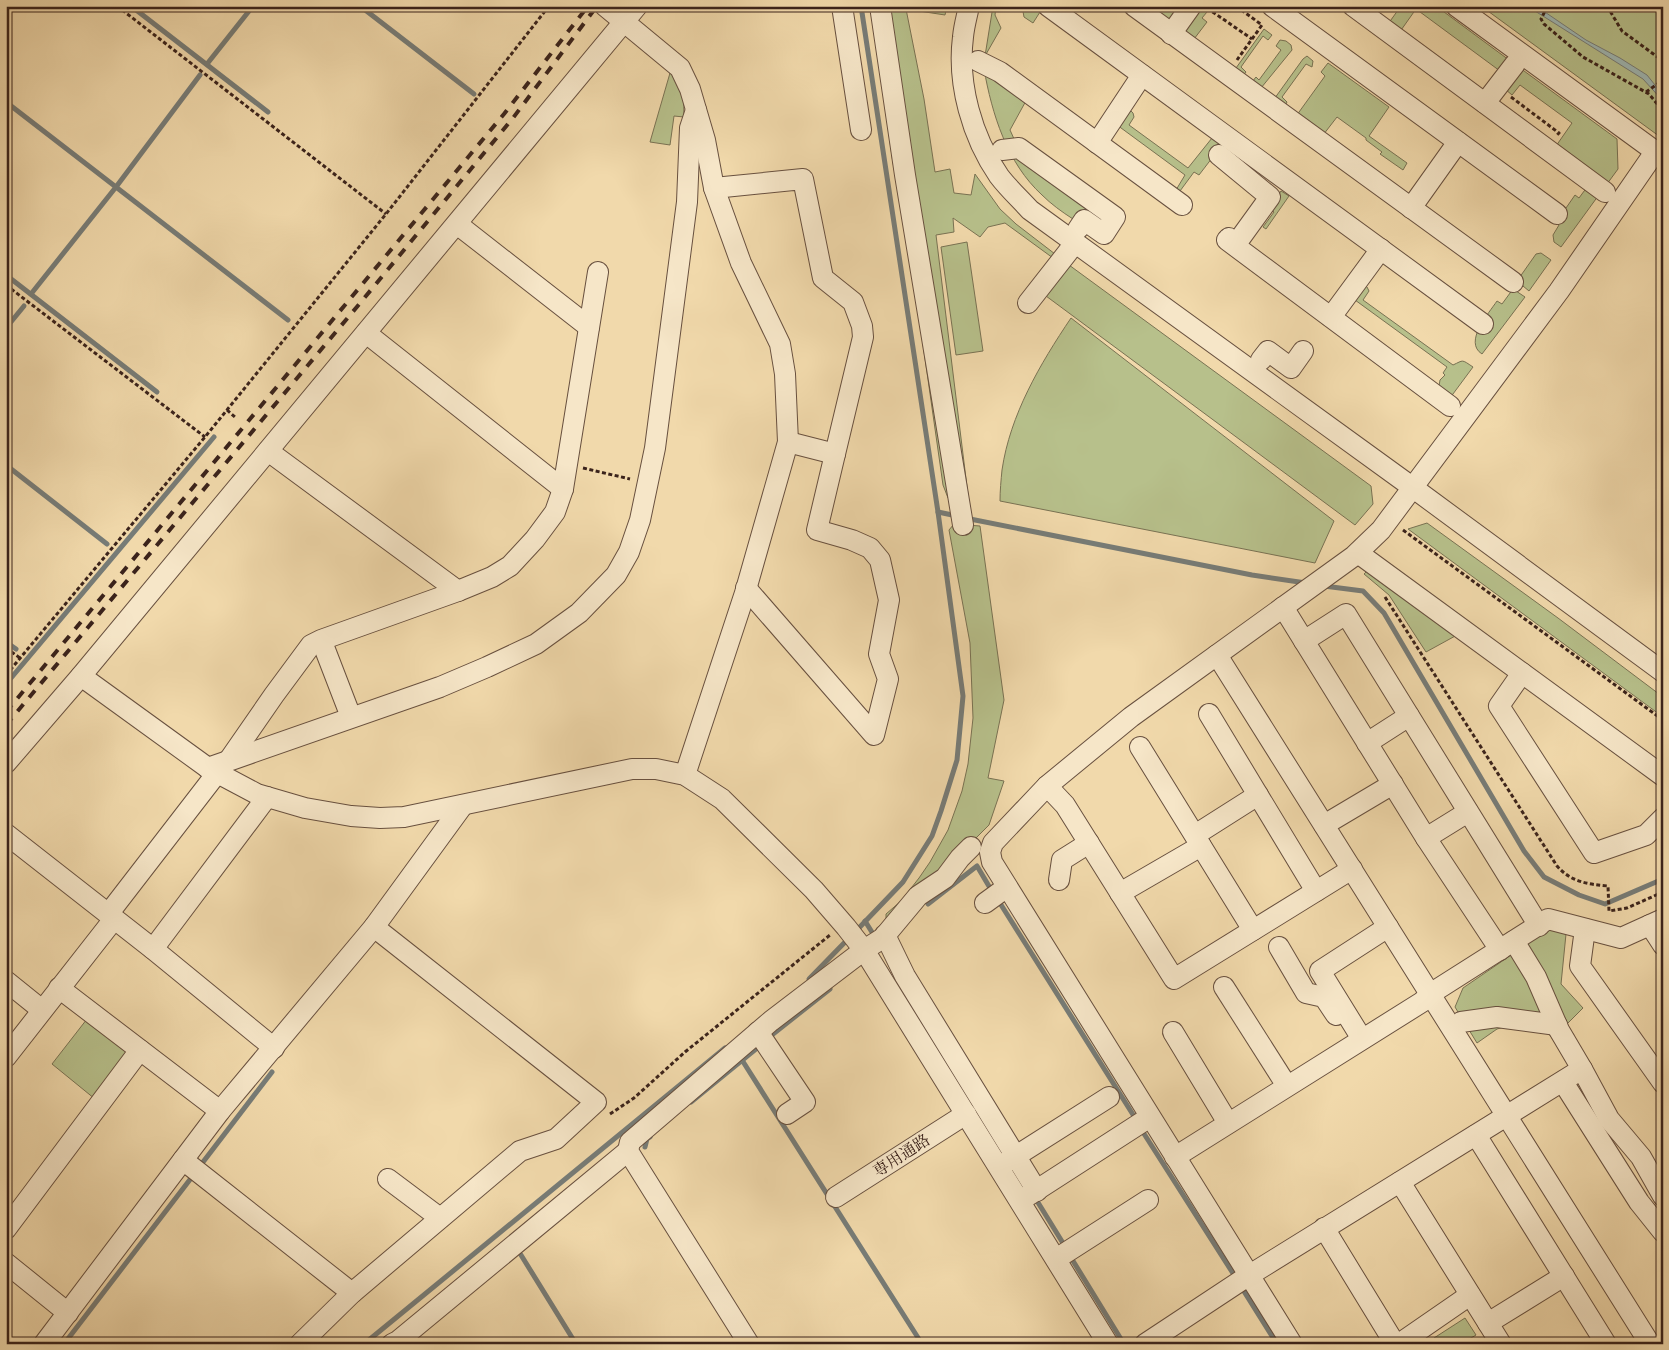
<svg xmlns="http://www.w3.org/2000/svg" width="1669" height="1350" font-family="'Libre Caslon Text','Noto Serif JP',serif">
	<rect width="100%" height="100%" fill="#f1d9ab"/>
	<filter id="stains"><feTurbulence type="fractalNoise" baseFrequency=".004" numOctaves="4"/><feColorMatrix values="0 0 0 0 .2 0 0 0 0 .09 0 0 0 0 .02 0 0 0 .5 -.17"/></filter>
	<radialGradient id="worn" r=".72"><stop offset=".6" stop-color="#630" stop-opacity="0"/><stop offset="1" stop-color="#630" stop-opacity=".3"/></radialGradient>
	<g fill="#b7c08b" stroke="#797253">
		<path d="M871,6H947L945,15L906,9L924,99L935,172L950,169L954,193L971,195L975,174L1000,209L1016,224L1055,254L1053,258L1005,223L988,227L980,237L953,218L954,232L936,235L969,503L948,498L943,485L915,288L903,206L893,163Z"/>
		<path d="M993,6H996L995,15L1001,28L985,56Z"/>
		<path d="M1022,6H1036V10L1040,12L1033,23L1024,17Z"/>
		<path d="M1143,6H1183L1169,25Z"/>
		<path d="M1401,6H1436L1509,60L1500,71L1416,9L1399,33L1388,24Z"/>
		<path d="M1481,6H1657L1663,11V139Z"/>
		<path d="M1202,8L1207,12L1202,18L1207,22L1191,43L1181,36Z"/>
		<path d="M1264,29L1272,35L1268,40L1263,36L1241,67L1246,72L1239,81L1231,75Z"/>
		<path d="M1280,40L1286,41L1291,45L1292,50L1261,88L1252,82L1256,77L1259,80L1281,50L1276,46Z"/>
		<path d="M1307,56L1313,61L1312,67L1306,64L1282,97L1287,102L1285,106L1272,102L1303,59Z"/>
		<path d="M1328,63L1389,107L1369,136L1407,163L1403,170L1380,154L1382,152L1366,140V138L1337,117L1320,139L1294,119L1325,76L1321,72Z"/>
		<path d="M1520,68L1617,139L1618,169L1607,184L1556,146L1572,123L1520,85L1512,95L1505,89Z"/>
		<path d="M984,69L1027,99L1010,130L1024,161L1104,220L1101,226L1079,211L1073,219C1062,212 1051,204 1042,195C1007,163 992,114 984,69Z"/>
		<path d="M670,73C687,86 683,97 684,117L674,116L670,145L650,142Z"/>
		<path d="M1129,109L1133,113L1134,117L1129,125L1188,168L1212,138L1222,145L1199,175L1194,172L1180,191L1173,195L1185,175L1117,125Z"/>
		<path d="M1590,183L1601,192L1561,247L1554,242L1553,235L1559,225L1549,217L1559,203L1566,208L1575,195L1579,198Z"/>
		<path d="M1281,191L1289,196L1266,229L1263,227L1274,212L1269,208Z"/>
		<path d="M967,242L983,351L956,355L941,247Z"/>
		<path d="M1541,253L1551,260L1529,291L1517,281L1536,254Z"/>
		<path d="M1069,265L1371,486L1373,504L1355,525L1046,296Z"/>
		<path d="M1363,284L1367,287L1369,291L1363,300L1453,365C1464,360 1461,359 1473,367L1450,398L1439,386L1440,380L1445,375L1443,373L1447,367L1355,300Z"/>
		<path d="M1513,289L1525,297L1482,354C1463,342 1489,313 1497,301L1502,304Z"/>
		<path d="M1071,318L1334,521L1315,563L1000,501C1000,491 1001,480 1002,470C1010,415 1040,364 1071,318Z"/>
		<path d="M1427,523L1558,618L1663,697V717L1408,529Z"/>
		<path d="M954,524L980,526L1004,700L988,778L1004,781L989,825L968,846L886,919V914L901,901L919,878L930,862L948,830L962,791L968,764L973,718L970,643L949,530Z"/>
		<path d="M1367,571L1457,635L1426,652L1389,595L1364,574Z"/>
		<path d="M1549,929L1566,934L1561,984L1583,1008L1566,1025L1574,1035L1559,1048L1547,1031L1522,1022L1497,1029L1477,1043L1455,1007L1463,988Z"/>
		<path d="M87,1019L126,1049L128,1057L95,1099L52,1064Z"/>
		<path d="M1465,1318L1476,1335L1461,1344H1438L1434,1338Z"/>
	</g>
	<path fill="#9fb8b4" stroke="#777c77" d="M1527,6H1536L1586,40L1620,58L1647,75L1663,95V101L1643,79Z"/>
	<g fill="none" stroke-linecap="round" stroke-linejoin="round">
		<g stroke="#777c77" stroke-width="5">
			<path d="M131,6L268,112"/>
			<path d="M360,6L474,94"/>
			<path d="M207,64L253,6"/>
			<path d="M6,102L288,320"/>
			<path d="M6,275L157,392"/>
			<path d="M31,294L116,187L200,75"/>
			<path d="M6,328L24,306"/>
			<path d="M6,465L107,544"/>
			<path d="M938,512L957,516"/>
			<path d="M965,518L1252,575L1306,583"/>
			<path d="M1324,586L1363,591L1384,613L1524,851L1544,877L1579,895L1605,904L1663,879"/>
			<path d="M6,642L16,649"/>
			<path d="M6,684L214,437"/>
			<path d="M998,900L1137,1121"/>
			<path d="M928,904L977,866L993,893"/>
			<path d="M865,921L875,937"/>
			<path d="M856,931L903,882L932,836L941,811L957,760L963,696L938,512L861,6"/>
			<path d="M809,979L848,939"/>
			<path d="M768,1038L830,989"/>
			<path d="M742,1060L922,1344"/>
			<path d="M691,1102L762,1044"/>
			<path d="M1141,1129L1236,1278"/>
			<path d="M645,1147L647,1139L650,1137"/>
			<path d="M200,1166L272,1072"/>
			<path d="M1034,1196L1066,1248"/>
			<path d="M521,1255L576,1344"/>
			<path d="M1070,1256L1124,1344"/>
			<path d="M1240,1285L1277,1344"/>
			<path d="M64,1344L195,1173"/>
			<path d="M364,1344L725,1048"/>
		</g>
		<defs>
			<g id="minor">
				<path d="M605,6L680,68L690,89L705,140L714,188L741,263L780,344L785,374L788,442L745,593L685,775"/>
				<path d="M842,6L861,130"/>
				<path d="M880,6L905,175L963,525"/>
				<path d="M969,6C967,16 964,26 963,37C957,84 972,137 999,176C1008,188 1020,199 1030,210L1412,487L1663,672"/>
				<path d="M1048,6L1483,324"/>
				<path d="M1134,6L1513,282"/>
				<path d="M1272,6L1557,214"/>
				<path d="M1353,6L1605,192"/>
				<path d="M1456,6L1663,157"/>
				<path d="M1171,34L1191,6"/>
				<path d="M978,61L1000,72L1182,205"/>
				<path d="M1485,103L1515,64"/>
				<path d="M1097,143L1142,75"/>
				<path d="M1002,150L1019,148L1115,217L1104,234L1084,220L1078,229"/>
				<path d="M1219,155L1270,197L1236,244L1229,238"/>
				<path d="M714,188L803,179L823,278L853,302L862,326L863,337L835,454L788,442"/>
				<path d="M1411,208L1458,142"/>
				<path d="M457,224L589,327"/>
				<path d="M1227,240L1450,406"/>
				<path d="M1028,303L1075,243"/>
				<path d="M1331,317L1381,249"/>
				<path d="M366,333L563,489"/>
				<path d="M1261,360L1268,351L1291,368L1303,351"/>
				<path d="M268,451L458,591"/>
				<path d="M1358,553L1663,776"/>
				<path d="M746,588L874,735L888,679L879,654L889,600L880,560L870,548L852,540L817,530L835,454"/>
				<path d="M1283,607L1426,838L1500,950"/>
				<path d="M1304,641L1346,614L1539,926"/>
				<path d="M324,647L351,717"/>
				<path d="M1217,655L1650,1344"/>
				<path d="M1522,673L1499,706L1594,853L1646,835L1663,818"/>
				<path d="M81,676L208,768L257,794L305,808L351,816L380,818L404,817L632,769H656L685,775L722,799L814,890L846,927L864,950L1108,1344"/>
				<path d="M1209,714L1316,891"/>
				<path d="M1367,743L1409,716"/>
				<path d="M1140,747L1253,930"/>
				<path d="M229,760L274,695L311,645L321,640L458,591L492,577L510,566L535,539L555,512L563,489L598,272"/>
				<path d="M6,763L81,676L637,6"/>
				<path d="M208,768L440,687L487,667L536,644L579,613L616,575L629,552L640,520L655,448L687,202L690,128L696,110"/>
				<path d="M1047,786L1065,805L1174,979L1352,869"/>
				<path d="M1324,825L1393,784"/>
				<path d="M6,834L153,949L274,1048"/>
				<path d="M1195,835L1258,795"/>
				<path d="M1426,838L1468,812"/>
				<path d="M1059,880L1062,860L1089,843"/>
				<path d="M1120,893L1201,846"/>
				<path d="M985,903L1007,887"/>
				<path d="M109,913L217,773"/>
				<path d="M1650,925L1663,945"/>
				<path d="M1585,929L1580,966L1663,1083"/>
				<path d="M885,935L905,976L1037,1191"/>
				<path d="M1514,941L1536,977L1559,1030L1582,1069"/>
				<path d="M1279,947L1306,993L1324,997L1336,1015"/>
				<path d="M153,949L267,797"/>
				<path d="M6,981L42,1010"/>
				<path d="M1224,987L1287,1086"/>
				<path d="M59,988L220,1111"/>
				<path d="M1461,1022L1497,1017L1557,1025"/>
				<path d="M758,1032L805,1102L787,1114"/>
				<path d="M1173,1032L1228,1123"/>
				<path d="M1362,1039L1320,971L1388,927"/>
				<path d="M6,1057L114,919"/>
				<path d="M1563,1082L1639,1202L1663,1232"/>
				<path d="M1476,1135L1606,1344"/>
				<path d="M1175,1157L1422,1002L1430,994L1548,919L1621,938L1663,919"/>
				<path d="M183,1160L352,1293"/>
				<path d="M1005,1163L1109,1097"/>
				<path d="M388,1179L440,1218"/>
				<path d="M1400,1182L1501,1344"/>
				<path d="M836,1197L966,1114"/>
				<path d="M1026,1197L1150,1117"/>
				<path d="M1324,1228L1395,1344"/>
				<path d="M6,1229L140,1050"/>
				<path d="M1056,1259L1148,1200"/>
				<path d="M6,1263L68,1313"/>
				<path d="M1488,1323L1564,1276"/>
				<path d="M44,1344L220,1111L374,927L463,805"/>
				<path d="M300,1344L352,1293L520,1151L556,1139L596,1102L374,927"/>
				<path d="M392,1344L398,1341L628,1151"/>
				<path d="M749,1344L628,1151L630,1142L771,1021L864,950L883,938L918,896L945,878L960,858L971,847"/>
				<path d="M1145,1344L1248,1276L1582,1069L1609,1119L1641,1157L1663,1196"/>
				<path d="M1292,1344L992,862L990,852L993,843L1047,786L1131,717L1354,556L1381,530L1559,291L1655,152"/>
				<path d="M1399,1344L1470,1295"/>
			</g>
		</defs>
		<use href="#minor" stroke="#68503f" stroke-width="22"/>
		<g stroke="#3b231b" stroke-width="3" stroke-dasharray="4 2.5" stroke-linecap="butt">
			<path d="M117,6L386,214"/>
			<path d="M1236,6L1262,25L1237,60"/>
			<path d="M1545,6L1546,9L1541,19L1544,24L1583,57L1649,94L1663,111"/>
			<path d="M1607,6L1622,31L1663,61"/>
			<path d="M1207,8L1252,39"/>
			<path d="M1646,92L1663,80"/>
			<path d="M1511,97L1559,133L1556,136"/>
			<path d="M6,285L205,437"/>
			<path d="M227,410L236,418"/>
			<path d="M583,468L630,479"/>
			<path d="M1403,530L1663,720"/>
			<path d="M1385,597L1557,866C1571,882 1587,884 1608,886L1609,911L1627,908L1663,892"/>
			<path d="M6,648L20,658"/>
			<path d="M6,675L205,437L386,214L549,6"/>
			<path d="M610,1114L634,1098L685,1052L830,935"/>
		</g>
		<use href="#minor" stroke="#f6e6c8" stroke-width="20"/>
		<g stroke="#3b231b" stroke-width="4" stroke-dasharray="9 9" stroke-linecap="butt">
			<path d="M6,712L504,114L588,6"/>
			<path d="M6,725L361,302L513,118L597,6"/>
		</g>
	</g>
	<g text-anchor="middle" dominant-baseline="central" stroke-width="4" stroke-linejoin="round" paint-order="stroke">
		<g font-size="16" fill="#3b231b" stroke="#f6e6c8">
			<text transform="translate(901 1155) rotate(-33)">専用通路</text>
		</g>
	</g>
	<rect width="1669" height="1350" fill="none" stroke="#f1d9ab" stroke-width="25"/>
	<rect x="8" y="8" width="1654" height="1335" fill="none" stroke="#3b231b" stroke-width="2.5"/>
	<rect x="12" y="12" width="1644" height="1325" fill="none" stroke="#3b231b"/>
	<rect width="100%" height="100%" filter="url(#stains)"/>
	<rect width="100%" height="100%" fill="url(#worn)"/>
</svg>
